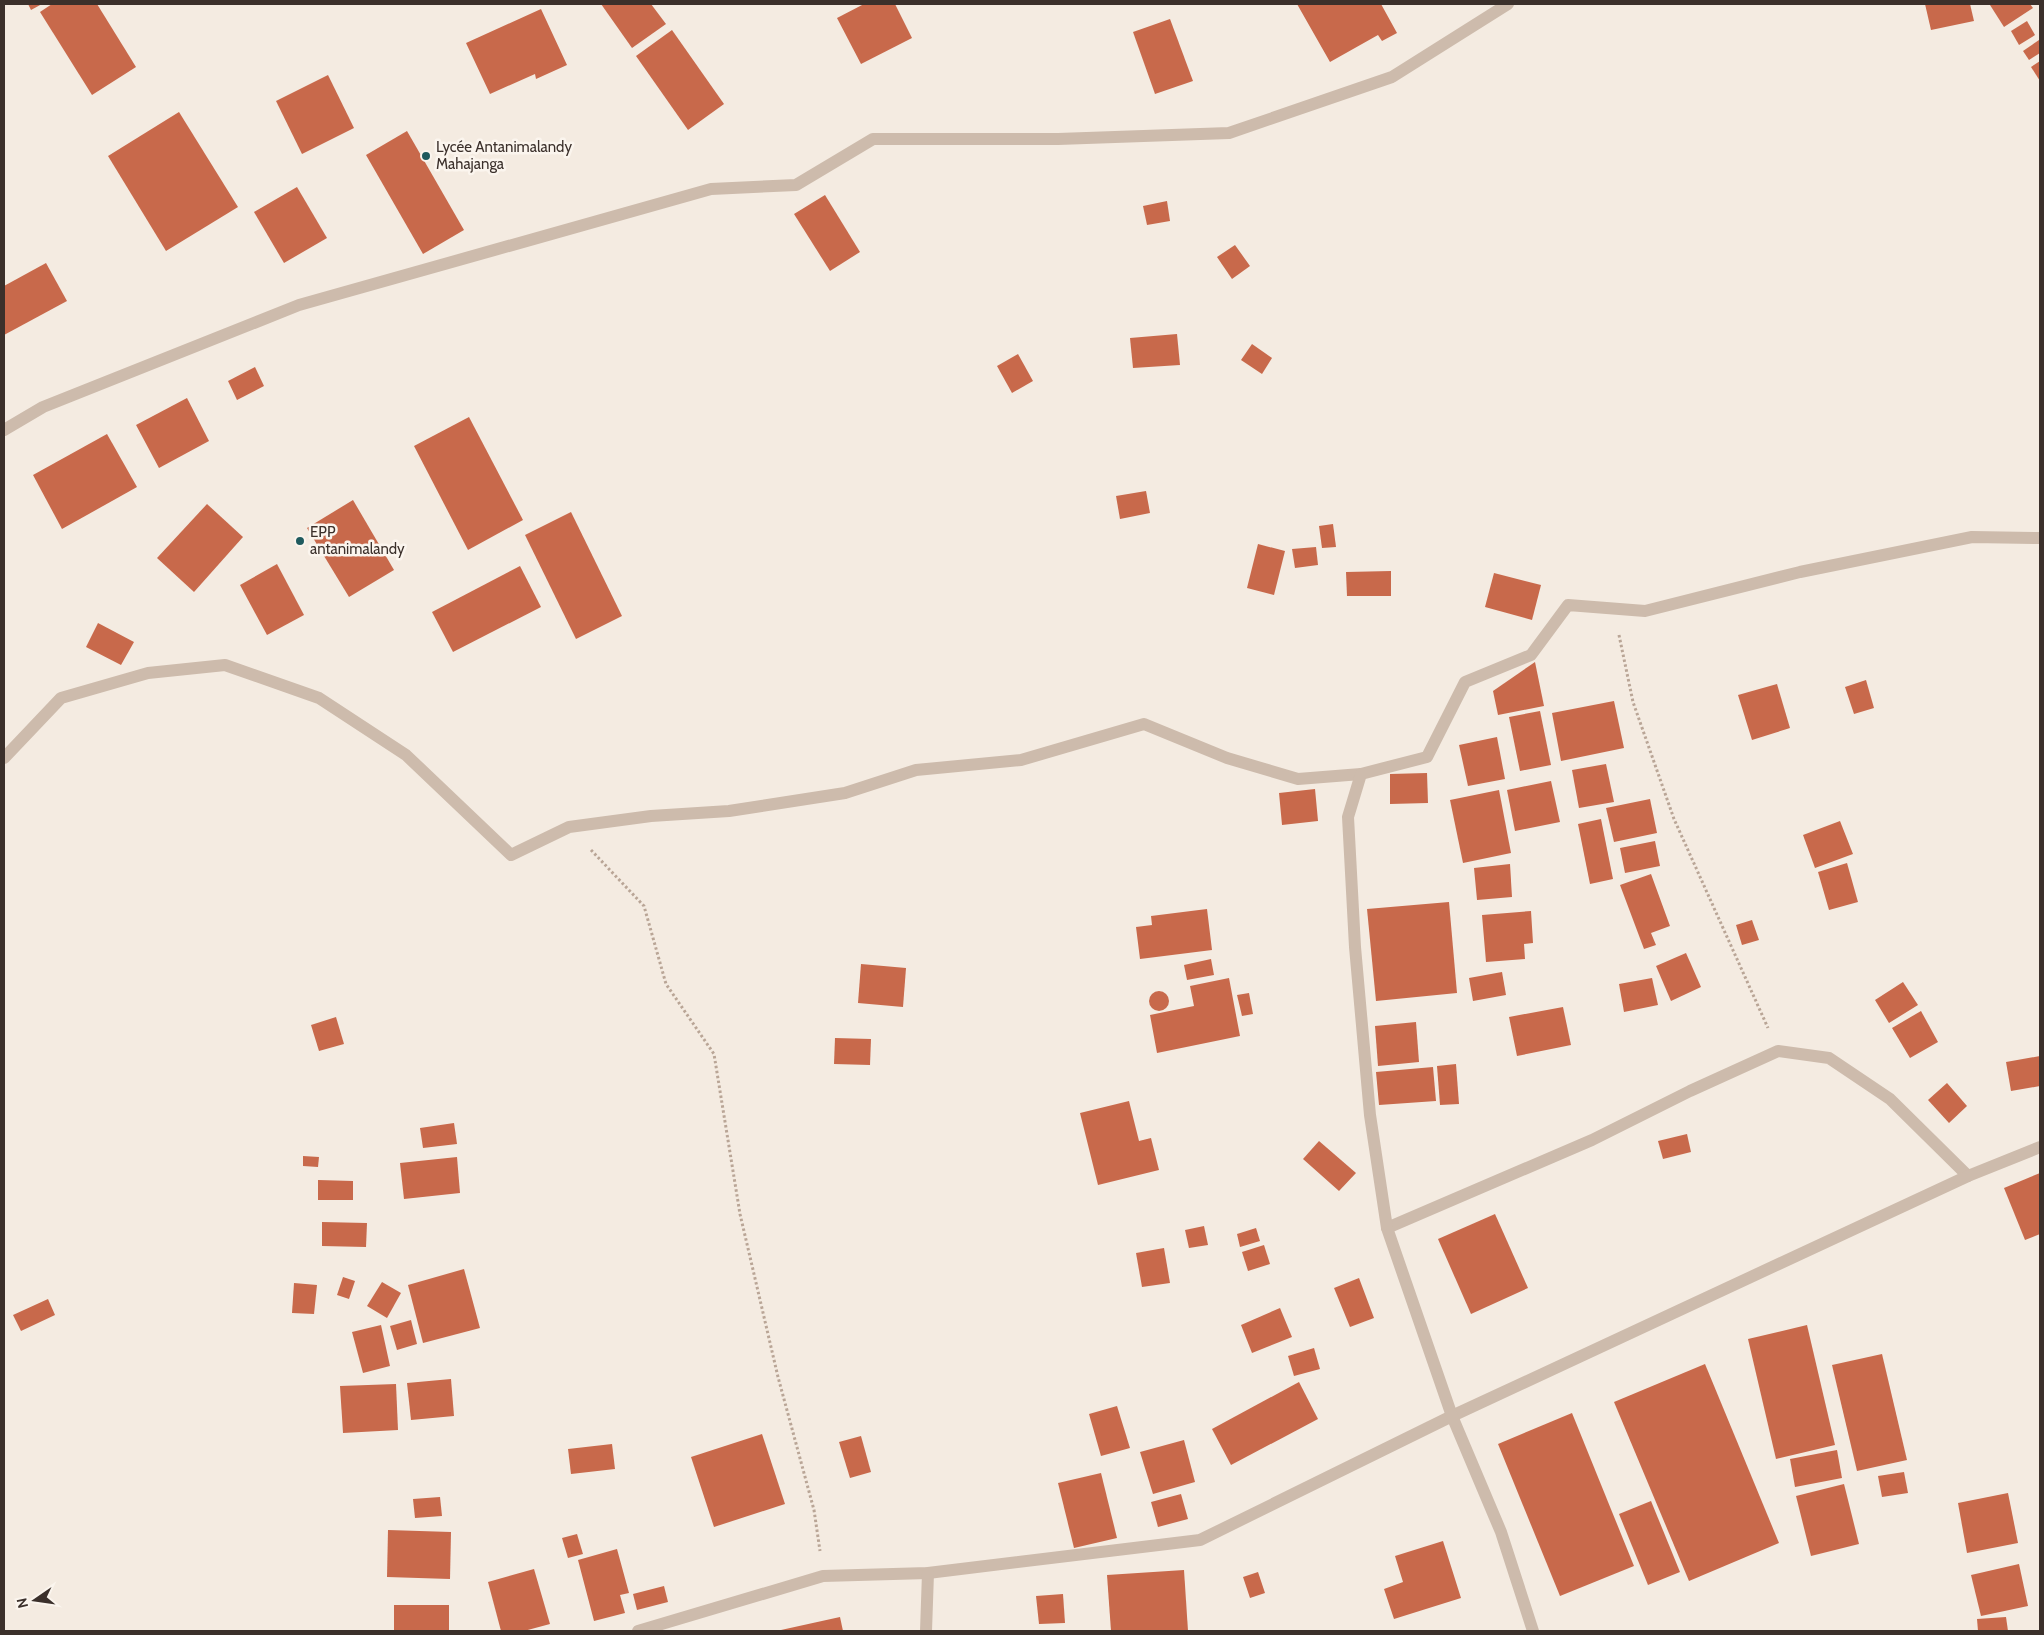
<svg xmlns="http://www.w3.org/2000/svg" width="2044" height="1635" font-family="Cabin,sans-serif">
	<rect width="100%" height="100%" fill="#f4ebe1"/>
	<g fill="#c8694b">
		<path d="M28,4H42L31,10Z"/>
		<path d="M52,4H97L136,67L92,95L40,12Z"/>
		<path d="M601,4H651L666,24L632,48Z"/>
		<path d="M864,4H895L912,38L861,64L837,18Z"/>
		<path d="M1297,4H1381L1397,33L1382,41L1378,35L1330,62Z"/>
		<path d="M1925,4H1970L1974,21L1931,30Z"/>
		<path d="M1992,4H2030L2033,8L2004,27L1990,5Z"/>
		<path d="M541,9L567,65L536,79L535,74L490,94L466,43Z"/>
		<path d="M1170,19L1193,81L1155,94L1133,32Z"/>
		<path d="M2027,21L2035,35L2019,45L2011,31Z"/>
		<path d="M672,30L724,104L688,130L636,56Z"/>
		<path d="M2039,40L2040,53L2029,60L2023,51Z"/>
		<path d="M2040,61V81L2031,67Z"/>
		<path d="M328,75L354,128L302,154L276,101Z"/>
		<path d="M179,112L238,207L166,251L108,156Z"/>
		<path d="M407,131L464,230L423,254L366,155Z"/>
		<path d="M297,187L327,238L284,263L254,212Z"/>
		<path d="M825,195L860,252L830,271L794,214Z"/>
		<path d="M1167,201L1170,221L1147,225L1143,206Z"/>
		<path d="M1235,245L1250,266L1232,279L1217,257Z"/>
		<path d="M46,263L67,301L4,335V286Z"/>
		<path d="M1177,334L1180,365L1133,368L1130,338Z"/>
		<path d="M1252,344L1272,358L1262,374L1241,360Z"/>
		<path d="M1018,354L1033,381L1012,393L997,366Z"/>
		<path d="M255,367L264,386L237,400L228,381Z"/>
		<path d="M187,398L209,441L159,468L136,425Z"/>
		<path d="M469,417L523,520L468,550L414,446Z"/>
		<path d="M107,434L137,487L62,529L33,475Z"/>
		<path d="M1146,491L1150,513L1120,519L1116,496Z"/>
		<path d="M353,500L394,570L349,597L307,528Z"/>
		<path d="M207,504L243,537L194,592L157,558Z"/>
		<path d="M571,512L622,616L576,639L525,535Z"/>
		<path d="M1333,524L1336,547L1322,548L1319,526Z"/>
		<path d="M1258,544L1285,551L1274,595L1247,588Z"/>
		<path d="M1316,547L1318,565L1295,568L1292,549Z"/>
		<path d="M277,564L304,615L267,635L240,585Z"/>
		<path d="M520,566L541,607L453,652L432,612Z"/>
		<path d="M1391,571V596H1347L1346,572Z"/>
		<path d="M1494,573L1541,585L1532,620L1485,607Z"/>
		<path d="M98,623L134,642L121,665L86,647Z"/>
		<path d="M1535,662L1544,706L1498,715L1493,691Z"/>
		<path d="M1866,680L1874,708L1854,714L1845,687Z"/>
		<path d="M1777,684L1790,728L1752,740L1738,695Z"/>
		<path d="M1614,701L1624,748L1561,761L1552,713Z"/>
		<path d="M1540,711L1551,765L1520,771L1509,717Z"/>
		<path d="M1497,737L1505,779L1468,786L1459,745Z"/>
		<path d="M1606,764L1614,802L1579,808L1572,770Z"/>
		<path d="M1427,773L1428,803L1390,804V774Z"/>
		<path d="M1551,781L1560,822L1515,831L1507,790Z"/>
		<path d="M1315,789L1318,821L1282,825L1279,793Z"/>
		<path d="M1499,790L1511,853L1463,863L1450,800Z"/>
		<path d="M1650,799L1657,833L1614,842L1606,808Z"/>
		<path d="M1601,819L1613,879L1590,884L1578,824Z"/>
		<path d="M1840,821L1853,854L1815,868L1803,835Z"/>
		<path d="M1655,841L1660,866L1625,873L1620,848Z"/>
		<path d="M1847,863L1858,902L1829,910L1818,872Z"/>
		<path d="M1510,864L1512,897L1477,900L1474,868Z"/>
		<path d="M1651,874L1670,926L1651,933L1656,945L1644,949L1620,885Z"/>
		<path d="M1449,902L1457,993L1376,1001L1367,909Z"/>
		<path d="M1207,909L1212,950L1140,959L1136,927L1152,925L1151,916Z"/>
		<path d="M1531,911L1533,943L1524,944L1525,959L1486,962L1482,915Z"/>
		<path d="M1752,920L1759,940L1742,945L1736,925Z"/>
		<path d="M1686,953L1701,987L1671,1001L1656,966Z"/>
		<path d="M1211,959L1214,975L1187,980L1184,965Z"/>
		<path d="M861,964L906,968L903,1007L858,1003Z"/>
		<path d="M1502,972L1506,995L1473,1001L1469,978Z"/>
		<path d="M1229,978L1240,1036L1157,1053L1150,1015L1194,1006L1190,986Z"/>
		<path d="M1652,978L1658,1005L1624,1012L1619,984Z"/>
		<path d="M1903,982L1918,1005L1889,1023L1875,1000Z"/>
		<circle cx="1159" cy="1001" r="10"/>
		<path d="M1249,993L1253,1014L1242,1016L1237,995Z"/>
		<path d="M1563,1007L1571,1045L1517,1056L1509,1017Z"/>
		<path d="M1921,1011L1938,1042L1910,1058L1892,1028Z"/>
		<path d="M336,1017L344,1044L319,1051L311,1025Z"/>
		<path d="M1416,1022L1419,1062L1378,1066L1375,1026Z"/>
		<path d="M835,1038L871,1039L870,1065L834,1064Z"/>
		<path d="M2040,1056V1086L2011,1091L2006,1062Z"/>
		<path d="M1456,1064L1459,1104L1440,1105L1437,1066Z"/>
		<path d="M1433,1067L1436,1101L1379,1105L1376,1072Z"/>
		<path d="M1947,1083L1967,1106L1949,1123L1928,1100Z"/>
		<path d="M1129,1101L1139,1141L1151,1138L1159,1170L1098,1185L1080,1113Z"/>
		<path d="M454,1123L457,1144L423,1148L420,1128Z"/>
		<path d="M1687,1134L1691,1152L1663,1159L1658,1141Z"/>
		<path d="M1319,1141L1356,1173L1339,1191L1303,1159Z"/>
		<path d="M303,1156L319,1157L318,1167L303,1166Z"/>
		<path d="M457,1157L460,1193L404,1199L400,1163Z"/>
		<path d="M2040,1173V1234L2025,1240L2004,1188Z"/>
		<path d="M318,1180L353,1181V1200H318Z"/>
		<path d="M1495,1214L1528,1288L1471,1314L1438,1239Z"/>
		<path d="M322,1222L367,1223L366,1247L322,1246Z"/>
		<path d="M1204,1226L1208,1245L1189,1248L1185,1230Z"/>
		<path d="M1256,1228L1260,1241L1240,1247L1237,1234Z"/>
		<path d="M1264,1245L1270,1264L1248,1271L1242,1252Z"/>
		<path d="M1164,1248L1170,1283L1142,1287L1136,1253Z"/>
		<path d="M464,1269L480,1328L423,1343L408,1285Z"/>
		<path d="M343,1277L355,1281L349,1299L337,1295Z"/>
		<path d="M1359,1278L1374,1318L1350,1327L1334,1288Z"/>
		<path d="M382,1282L401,1293L387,1318L367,1306Z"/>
		<path d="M294,1283L317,1285L314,1314L292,1313Z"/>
		<path d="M48,1299L55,1315L21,1331L13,1315Z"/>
		<path d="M1280,1308L1292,1337L1252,1353L1241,1325Z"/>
		<path d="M411,1320L417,1344L397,1350L390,1326Z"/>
		<path d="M381,1325L390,1366L363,1373L352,1332Z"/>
		<path d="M1807,1325L1835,1445L1776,1459L1748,1339Z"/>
		<path d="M1314,1348L1320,1369L1294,1376L1288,1356Z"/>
		<path d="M1882,1354L1907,1460L1857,1471L1832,1365Z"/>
		<path d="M1705,1364L1779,1543L1689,1581L1614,1402Z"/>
		<path d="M451,1379L454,1416L411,1420L407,1383Z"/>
		<path d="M1299,1382L1318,1419L1231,1465L1212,1429Z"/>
		<path d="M396,1384L398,1430L343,1433L340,1386Z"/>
		<path d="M1117,1406L1130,1448L1101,1456L1089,1414Z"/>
		<path d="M1572,1413L1634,1566L1560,1596L1498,1444Z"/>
		<path d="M762,1434L785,1504L714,1527L691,1457Z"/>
		<path d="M861,1436L871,1472L850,1478L839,1442Z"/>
		<path d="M1184,1440L1195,1482L1153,1494L1140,1452Z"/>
		<path d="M612,1444L615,1469L571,1474L568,1449Z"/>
		<path d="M1837,1450L1842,1478L1795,1487L1790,1459Z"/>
		<path d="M1904,1472L1908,1493L1882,1497L1878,1476Z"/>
		<path d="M1101,1473L1117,1538L1074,1548L1058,1483Z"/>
		<path d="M1844,1484L1859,1544L1811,1556L1796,1496Z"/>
		<path d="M2008,1493L2018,1543L1967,1553L1958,1503Z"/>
		<path d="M1181,1494L1188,1519L1158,1527L1151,1502Z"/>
		<path d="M440,1497L442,1516L415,1518L413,1499Z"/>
		<path d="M1651,1501L1680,1572L1648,1585L1619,1514Z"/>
		<path d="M388,1530L451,1532L450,1579L387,1577Z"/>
		<path d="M577,1534L583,1554L568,1558L562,1538Z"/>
		<path d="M1443,1541L1461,1598L1394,1619L1384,1589L1403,1582L1395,1556Z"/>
		<path d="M617,1549L629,1593L620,1595L625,1613L594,1621L578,1560Z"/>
		<path d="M2019,1564L2028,1606L1981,1616L1971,1575Z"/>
		<path d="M534,1569L550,1624L524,1631H501L488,1582Z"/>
		<path d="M1184,1570L1188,1631H1111L1107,1575Z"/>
		<path d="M1258,1572L1265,1593L1250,1598L1243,1577Z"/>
		<path d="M664,1586L668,1602L637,1610L633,1594Z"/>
		<path d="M1063,1594L1065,1623L1039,1624L1036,1596Z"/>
		<rect x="394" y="1605" width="55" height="26"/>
		<path d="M840,1617L843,1631H781V1630Z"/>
		<path d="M2006,1617L2008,1631H1978L1977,1619Z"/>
	</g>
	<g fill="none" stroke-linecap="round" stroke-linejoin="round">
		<g stroke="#b9a596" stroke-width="3" stroke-dasharray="2.5 2.5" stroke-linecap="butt">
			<path d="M1619,635L1633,702L1674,819L1768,1028"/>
			<path d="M591,850L644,906L666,984L714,1054L740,1214L778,1377L814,1510L820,1551"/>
		</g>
		<g stroke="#cdbbac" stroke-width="12">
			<path d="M4,430L43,407L299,305L711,189L796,185L873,139H1058L1229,133L1392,77L1508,4"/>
			<path d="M4,758L61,698L148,673L225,665L319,698L406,755L511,855L569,827L651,816L729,811L845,793L916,770L1021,760L1144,724L1227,758L1298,779L1361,774"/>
			<path d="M1387,1228L1592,1140L1690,1091L1778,1051L1829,1058L1890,1099L1968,1176"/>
			<path d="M638,1631L823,1576L928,1573L1200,1540L1452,1416L1968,1176L2040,1147"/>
			<path d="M926,1631L928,1573"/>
			<path d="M1533,1631L1501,1532L1452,1416L1387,1228L1370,1115L1355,947L1348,817L1361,774L1427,757L1465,682L1531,655L1568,605L1645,611L1800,572L1972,537L2040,538"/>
		</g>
	</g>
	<g fill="#1f5a5e" stroke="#fbf5ee" stroke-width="2">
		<circle cx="426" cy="156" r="5"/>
		<circle cx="300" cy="541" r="5"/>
	</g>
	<g text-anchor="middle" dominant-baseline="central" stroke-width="5" stroke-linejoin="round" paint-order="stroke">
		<g font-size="15" fill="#3b302b" stroke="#fbf5ee" text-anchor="start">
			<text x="436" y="147">Lycée Antanimalandy<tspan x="436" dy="17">Mahajanga</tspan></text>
			<text x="310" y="532">EPP<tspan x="310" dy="17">antanimalandy</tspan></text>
		</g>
	</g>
	<rect width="2044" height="1635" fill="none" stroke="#3b302b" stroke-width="10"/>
	<g transform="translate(35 1600) rotate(257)" stroke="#fbf5ee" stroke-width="4" paint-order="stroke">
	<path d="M0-4L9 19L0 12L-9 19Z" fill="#3b302b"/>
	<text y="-8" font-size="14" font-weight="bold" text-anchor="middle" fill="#3b302b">N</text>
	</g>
</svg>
